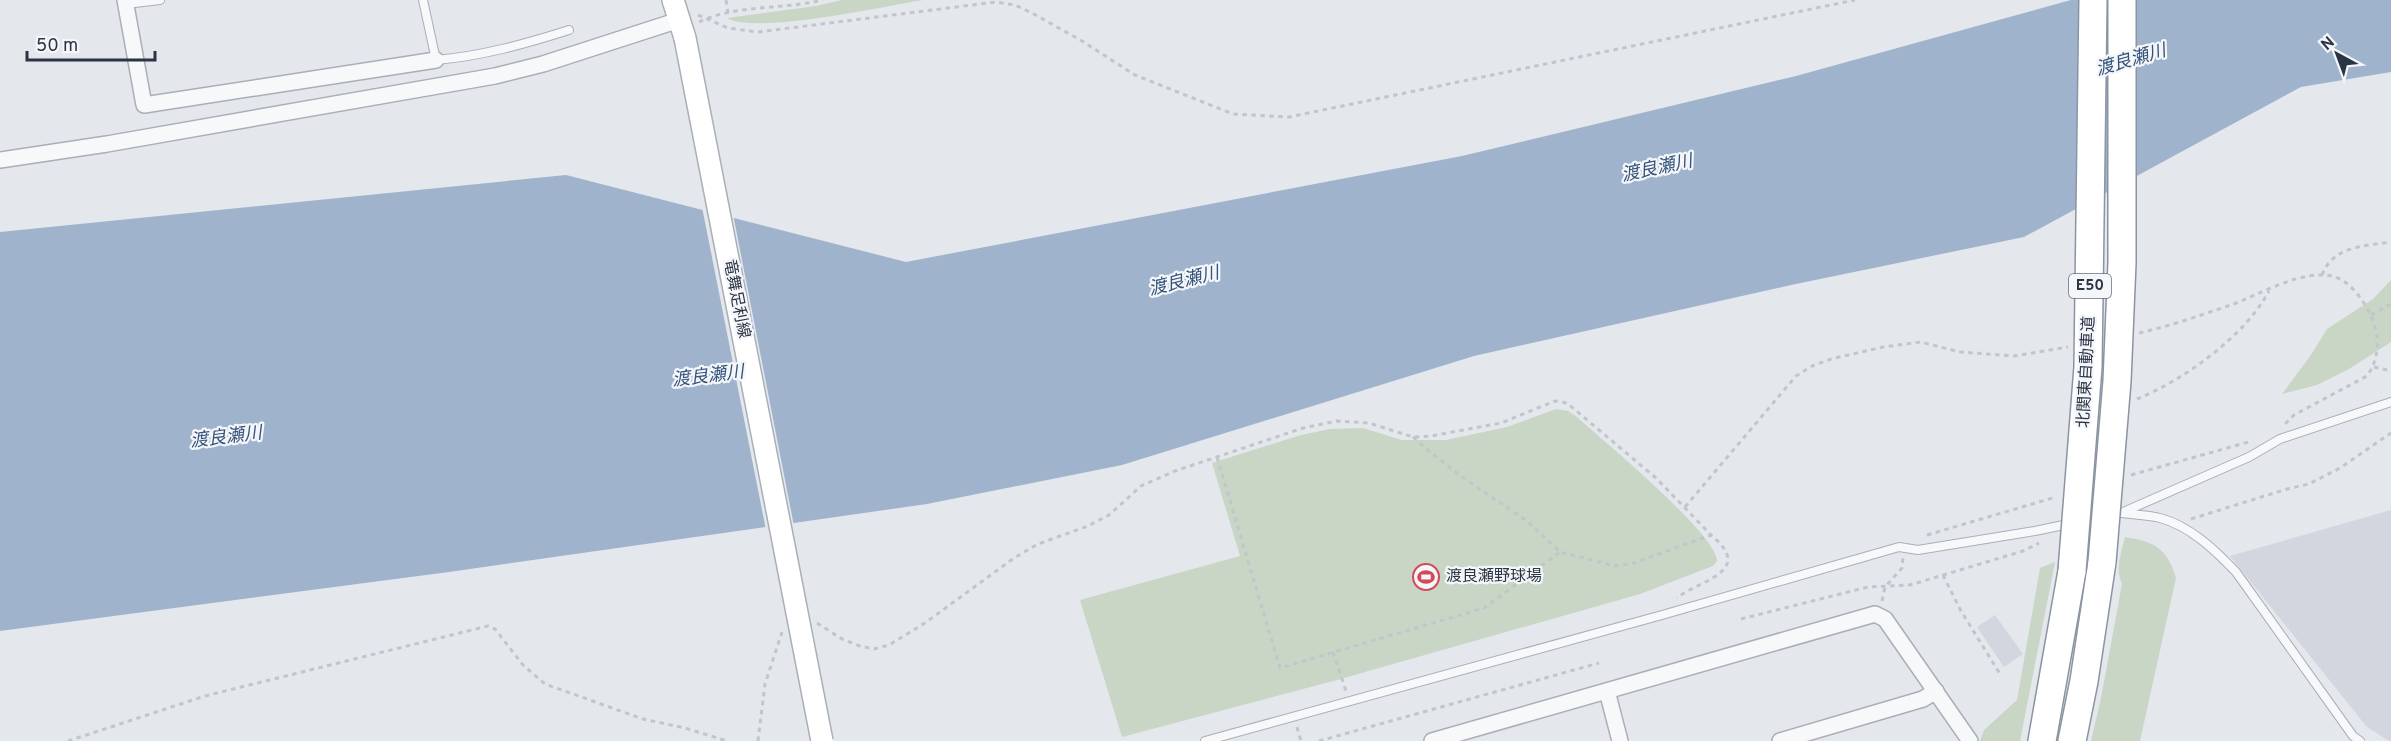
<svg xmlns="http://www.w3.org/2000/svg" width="2391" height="741" font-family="Overpass,'Noto Sans JP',sans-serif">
	<rect width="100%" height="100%" fill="#e4e7ec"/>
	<g fill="#d2d6de">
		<path d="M2391,510V741H2389L2367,727L2230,556Z"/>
		<path d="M1995,615L2023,654L2004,667L1977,627Z"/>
	</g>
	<g fill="#c9d6c5">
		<path d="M842,0H923C886,6 754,35 727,18L816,6Z"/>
		<path d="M2391,280V342L2349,369L2317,385L2282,394L2311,355L2327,329L2373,299Z"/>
		<path d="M1556,409L1568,411L1577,417C1602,440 1716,533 1717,561L1713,566L1640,594L1337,680L1122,737L1080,600L1240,556L1212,463L1301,435L1330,429L1363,428L1402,440H1446L1507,427Z"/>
		<path d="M2125,537C2155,542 2167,548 2176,578L2140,741H2091L2101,698L2122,584C2115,569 2121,553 2125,537Z"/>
		<path d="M2055,562L2020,741H1980L1984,730L2017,700L2040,568Z"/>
	</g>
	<path fill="#9fb4cc" d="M2071,0H2391V72L2301,87L2024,237L1791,285L1474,356L1122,465L927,504L449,572L0,631V232L566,175L906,262L1462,156L1796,76Z"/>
	<path fill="#e4e7ec" d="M702,207L733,214L794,526L766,530Z"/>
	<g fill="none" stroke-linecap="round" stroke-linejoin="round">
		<defs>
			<g id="service">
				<path d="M423,0L436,60C482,56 525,44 569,30"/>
				<path d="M126,4L160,0"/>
				<path d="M2123,513C2135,515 2148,515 2160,518C2190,526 2215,550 2236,572L2353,736L2360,741"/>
				<path d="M1205,741L1662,615L1899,547L1918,550L2035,531L2121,513L2249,457L2280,439L2391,402"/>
			</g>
			<g id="minor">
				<path d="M125,0L144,105L436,60"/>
				<path d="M0,160L107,144L495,76L543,64L679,20"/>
				<path d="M1607,691L1620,741"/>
				<path d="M1432,741L1875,614L1885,619L1970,741"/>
				<path d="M1780,741L1923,699L1936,691"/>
			</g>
			<path id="secondary" d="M673,0L685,38"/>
			<g id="motorway">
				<path d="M2042,741L2072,571"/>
				<path d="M2072,741L2084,681L2102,562"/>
			</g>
		</defs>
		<use href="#service" stroke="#a9aeb7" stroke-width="10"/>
		<use href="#minor" stroke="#a9aeb7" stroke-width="18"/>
		<use href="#secondary" stroke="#a9aeb7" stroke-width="24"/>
		<use href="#motorway" stroke="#8b94a3" stroke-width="30"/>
		<g stroke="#c2c5cb" stroke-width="3" stroke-dasharray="4.5 4.5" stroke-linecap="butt">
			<path d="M726,0L728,13"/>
			<path d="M698,15L728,28L758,32L996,2L1015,5L1032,13L1082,41L1135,75L1233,114L1289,117L1855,0"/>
			<path d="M699,22C737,4 782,10 823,0"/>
			<path d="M2322,275C2333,246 2364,246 2391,242"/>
			<path d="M2371,315L2391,304"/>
			<path d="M2139,333C2170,326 2201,315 2231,305C2258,295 2306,267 2335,277C2351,282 2364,301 2371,316C2380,336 2380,358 2367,376L2294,415L2285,424"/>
			<path d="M2374,367L2391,371"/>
			<path d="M2137,399C2184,380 2245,336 2269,291"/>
			<path d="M1413,437L1431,453L1465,479L1527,521L1560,552L1615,566L1634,563L1711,535C1756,572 1699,580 1677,598"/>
			<path d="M1217,457L1280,668L1484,608L1560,552"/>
			<path d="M2131,475L2252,441"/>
			<path d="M1685,507L1796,376L1812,366L1831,359L1883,347L1921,342L1960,352L2014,356L2068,347"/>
			<path d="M2191,519L2287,489L2309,484L2340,468L2391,433"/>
			<path d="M1927,535L2056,497"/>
			<path d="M1943,575L1961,611L2000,674"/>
			<path d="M1882,601L1885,587L1902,568L1903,558"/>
			<path d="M1741,619L1868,587L1910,585L2023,551L2039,543"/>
			<path d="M817,623L842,639L860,646L874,649L889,645L925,623L1014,558L1038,544L1088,526L1109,515L1141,486L1175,471L1303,428L1337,421L1369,423L1413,437L1431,436L1501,423L1555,401L1567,403L1656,478L1711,535"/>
			<path d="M1333,652L1346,691"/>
			<path d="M1297,727L1301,741"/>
			<path d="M68,741L205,696L488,626L495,629L523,665L545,684L643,719L685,728L727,741"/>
			<path d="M758,741L765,684L782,632"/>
			<path d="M1319,741L1599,663"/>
		</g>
		<use href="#service" stroke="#f7f8fa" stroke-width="8"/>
		<use href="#minor" stroke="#f7f8fa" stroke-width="15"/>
		<use href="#secondary" stroke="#fff" stroke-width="21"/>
		<use href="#motorway" stroke="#fff" stroke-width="27"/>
		<defs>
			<path id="secondary-bridge" d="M685,38L822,741"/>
			<g id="motorway-bridge">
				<path d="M2102,562L2117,381L2122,263V0"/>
				<path d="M2072,571L2088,367L2093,0"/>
			</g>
		</defs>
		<use href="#secondary-bridge" stroke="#a9aeb7" stroke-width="24" stroke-linecap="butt"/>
		<use href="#motorway-bridge" stroke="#8b94a3" stroke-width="30" stroke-linecap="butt"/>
		<use href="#secondary-bridge" stroke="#fff" stroke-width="21"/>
		<use href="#motorway-bridge" stroke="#fff" stroke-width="27"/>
	</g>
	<defs>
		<symbol id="stadium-ring" viewBox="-11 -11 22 22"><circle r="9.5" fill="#f4f6f9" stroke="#d1495b" stroke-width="1.5"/><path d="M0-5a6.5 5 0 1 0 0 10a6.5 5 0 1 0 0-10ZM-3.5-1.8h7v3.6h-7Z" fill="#d1495b"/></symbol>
	</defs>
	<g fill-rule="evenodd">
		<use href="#stadium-ring" x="1411" y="562" width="30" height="30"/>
	</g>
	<g text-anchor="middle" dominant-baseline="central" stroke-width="4.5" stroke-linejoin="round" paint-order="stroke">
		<rect fill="#f4f6f9" stroke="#676e7b" stroke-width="1.5" x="2069" y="274" width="42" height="24" rx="4.5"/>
		<g font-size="15" font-weight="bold" fill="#2b3445">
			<text x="2090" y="286">E50</text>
		</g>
		<g font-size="16" fill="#2b3445" stroke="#f4f6f9">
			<text transform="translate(736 299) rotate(79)">竜舞足利線</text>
			<text transform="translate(2087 372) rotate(-87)">北関東自動車道</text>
		</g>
		<g font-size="16" fill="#2b3445" stroke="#f4f6f9" text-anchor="start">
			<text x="1446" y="577">渡良瀬野球場</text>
		</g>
		<g font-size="18" font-style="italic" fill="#34527a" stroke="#f4f6f9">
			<text transform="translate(2131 61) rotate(-16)">渡良瀬川</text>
			<text transform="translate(1657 169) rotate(-12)">渡良瀬川</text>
			<text transform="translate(1184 282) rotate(-14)">渡良瀬川</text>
			<text transform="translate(708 377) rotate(-7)">渡良瀬川</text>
			<text transform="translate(226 438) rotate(-7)">渡良瀬川</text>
		</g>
	</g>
	<g transform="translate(2337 54) rotate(319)" stroke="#f4f6f9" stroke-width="4.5" paint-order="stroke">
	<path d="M0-4.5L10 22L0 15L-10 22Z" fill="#2b3445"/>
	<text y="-9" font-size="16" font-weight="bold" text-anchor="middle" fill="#2b3445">N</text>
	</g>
	<path d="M27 51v9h128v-9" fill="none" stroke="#2b3445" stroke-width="3"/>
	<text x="36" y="51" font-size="18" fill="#2b3445" stroke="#f4f6f9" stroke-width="4.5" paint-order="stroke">50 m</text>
</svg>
